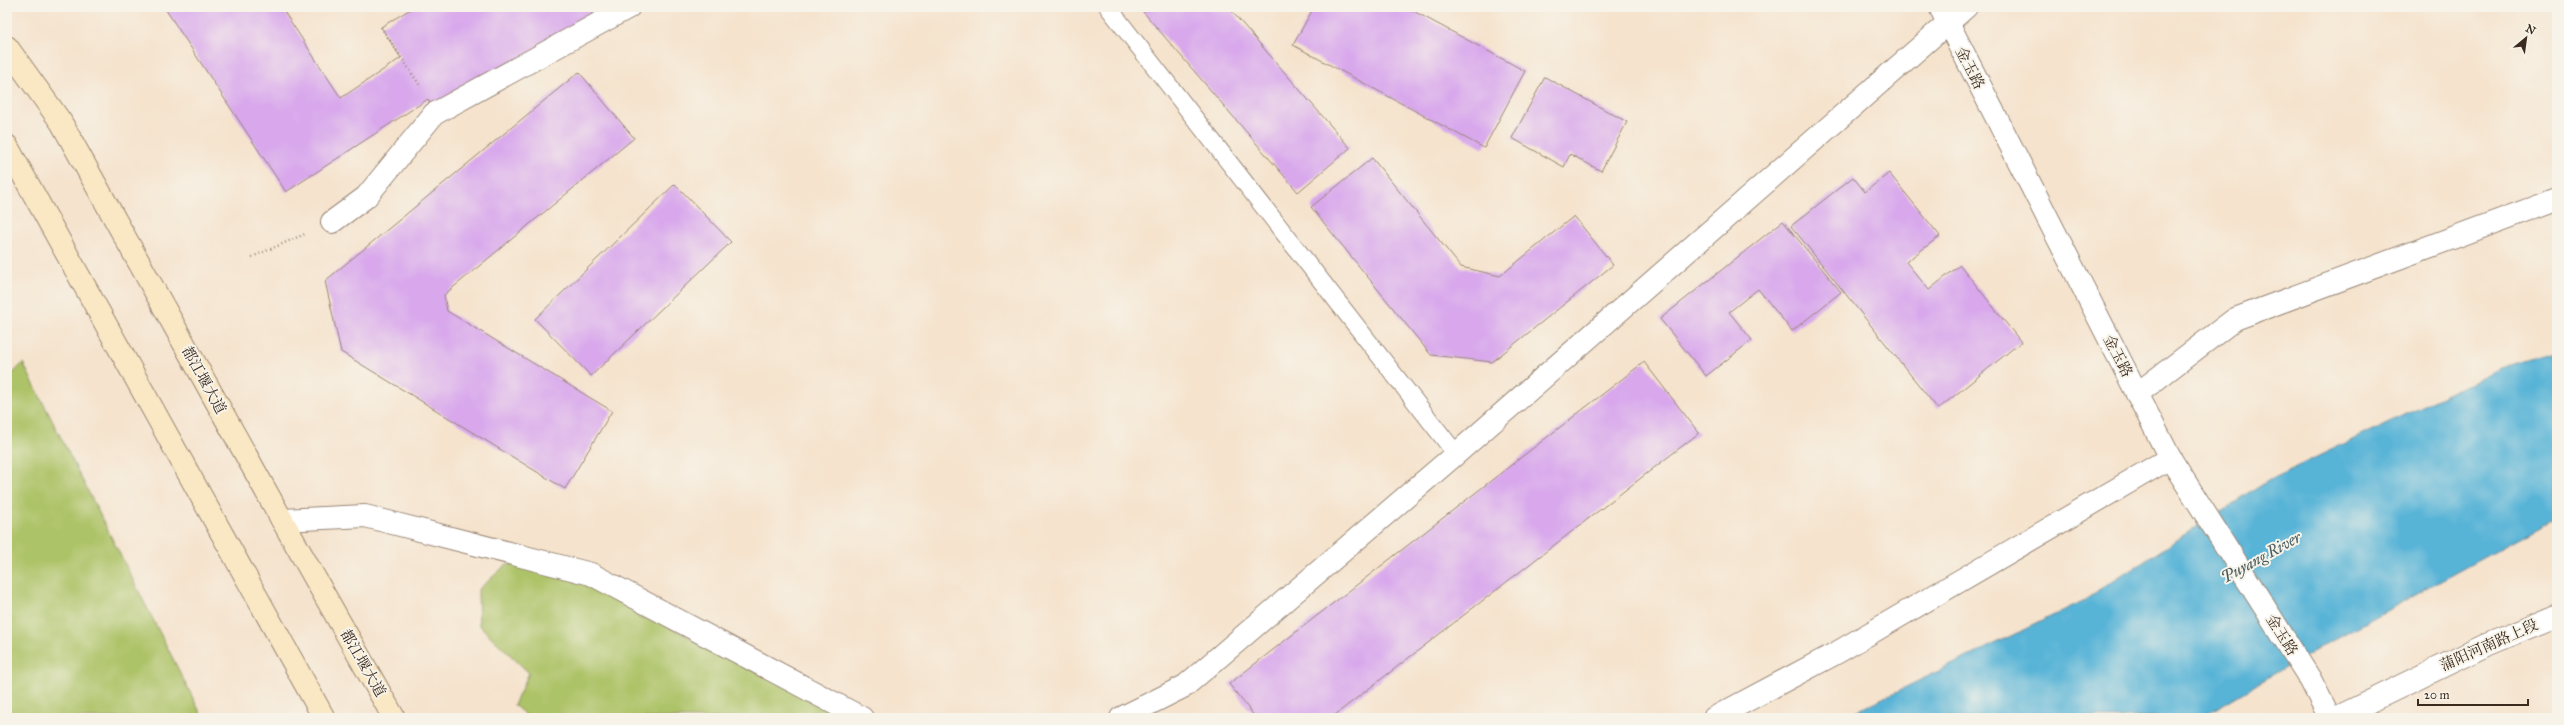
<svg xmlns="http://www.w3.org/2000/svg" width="2564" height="725" font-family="'IM FELL Great Primer','Noto Serif SC',serif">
	<rect width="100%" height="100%" fill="#f7f3e8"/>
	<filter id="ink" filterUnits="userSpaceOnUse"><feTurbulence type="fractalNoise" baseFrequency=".025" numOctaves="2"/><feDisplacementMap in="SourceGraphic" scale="8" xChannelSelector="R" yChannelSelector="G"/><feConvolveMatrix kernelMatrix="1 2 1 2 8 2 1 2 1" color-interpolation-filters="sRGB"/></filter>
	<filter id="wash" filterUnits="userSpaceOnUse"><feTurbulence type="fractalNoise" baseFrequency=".012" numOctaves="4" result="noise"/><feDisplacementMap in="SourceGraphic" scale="16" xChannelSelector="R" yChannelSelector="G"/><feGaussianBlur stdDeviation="0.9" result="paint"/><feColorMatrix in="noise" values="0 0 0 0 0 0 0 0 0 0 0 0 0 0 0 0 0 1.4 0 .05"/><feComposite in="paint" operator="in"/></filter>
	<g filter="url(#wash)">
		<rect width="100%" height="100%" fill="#f5e3cd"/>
		<g fill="#adc368" stroke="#747643">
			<path d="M23,363L203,718H7V379Z"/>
			<path d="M507,564L551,571L598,590L846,718H529L514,705L529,673L479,625L478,590Z"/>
		</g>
		<path fill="#59b4d7" stroke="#4a6f7a" d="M2557,351V518L2316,649L2200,718H1842L2083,601L2271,479L2501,368Z"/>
		<g id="blocks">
			<g fill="#d8a7ec">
				<path d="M164,7H281L341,98L401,58L381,27L414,7H609L434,114L428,99L286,192Z"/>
				<path d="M1139,7H1228L1350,148L1298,192Z"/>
				<path d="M1314,7H1406L1525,71L1484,148L1293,45Z"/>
				<path d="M579,72L634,138L444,295L447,311L612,411L565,489L341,352L325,281Z"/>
				<path d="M1545,77L1627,122L1601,171L1570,154L1564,167L1512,138Z"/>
				<path d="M1372,158L1461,267L1500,276L1574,216L1613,265L1492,362L1431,355L1311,207Z"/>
				<path d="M1889,173L1940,236L1906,262L1929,290L1960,265L2021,342L1938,409L1791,226L1853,177L1865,192Z"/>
				<path d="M675,184L731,242L591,376L535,319Z"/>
				<path d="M1783,221L1841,292L1792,331L1758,289L1729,312L1752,340L1706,376L1660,319Z"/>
				<path d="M1644,362L1699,433L1331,718H1256L1229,684Z"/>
			</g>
		</g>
	</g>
	<g filter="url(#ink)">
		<use href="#blocks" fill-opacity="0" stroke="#988676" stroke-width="1"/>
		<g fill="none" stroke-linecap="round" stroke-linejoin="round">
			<defs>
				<path id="service" d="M1108,7L1456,454"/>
				<path id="pedestrian" d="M332,222L366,197L434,114"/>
				<g id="minor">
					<path d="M1940,7L2170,458L2310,679L2330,718"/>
					<path d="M434,114L629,7"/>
					<path d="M2137,394L2235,319L2557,199"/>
					<path d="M282,520L365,516L591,574L862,718"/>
					<path d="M1121,718L1185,686L1456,454L1966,7"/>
					<path d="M1714,718L1838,652L2170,458"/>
				</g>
				<path id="tertiary" d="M2336,718L2484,646L2557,616"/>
				<g id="secondary">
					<path d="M7,47L61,122L282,520L394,718"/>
					<path d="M7,146L324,718"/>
				</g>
			</defs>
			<use href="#service" stroke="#988676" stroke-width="19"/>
			<use href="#pedestrian" stroke="#988676" stroke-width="24"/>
			<use href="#minor" stroke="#988676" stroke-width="24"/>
			<use href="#tertiary" stroke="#988676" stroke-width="24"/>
			<use href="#secondary" stroke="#988676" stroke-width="24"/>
			<g stroke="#988676" stroke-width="2.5" stroke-dasharray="1 3" stroke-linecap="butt">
				<path d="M381,27L421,87"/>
				<path d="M252,257L305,234"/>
			</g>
			<use href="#service" stroke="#fff" stroke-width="17"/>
			<use href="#pedestrian" stroke="#fff" stroke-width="22"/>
			<use href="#minor" stroke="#fff" stroke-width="22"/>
			<use href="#tertiary" stroke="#fff" stroke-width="22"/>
			<use href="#secondary" stroke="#fae7c3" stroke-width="22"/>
		</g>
	</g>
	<g text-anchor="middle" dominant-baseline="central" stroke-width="4" stroke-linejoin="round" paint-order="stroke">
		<g font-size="15" fill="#3b2a1e" stroke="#f7f3e8">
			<text transform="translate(1970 68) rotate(63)">金玉路</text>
			<text transform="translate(2118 356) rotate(63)">金玉路</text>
			<text transform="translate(204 380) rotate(61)">都江堰大道</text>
			<text transform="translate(2282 635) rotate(58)">金玉路</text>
			<text transform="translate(2489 645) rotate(-24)">蒲阳河南路上段</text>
			<text transform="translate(363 663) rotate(60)">都江堰大道</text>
		</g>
		<g font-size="16" font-style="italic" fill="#465a5f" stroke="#f7f3e8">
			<text transform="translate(2261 557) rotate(-29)">Puyang River</text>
		</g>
	</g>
	<rect width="2564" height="725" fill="none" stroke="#f7f3e8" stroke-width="24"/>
	<g transform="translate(2526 38) rotate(29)" stroke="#f7f3e8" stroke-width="3" paint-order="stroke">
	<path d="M0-3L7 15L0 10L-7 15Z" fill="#3b2a1e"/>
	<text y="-6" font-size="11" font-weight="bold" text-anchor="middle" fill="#3b2a1e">N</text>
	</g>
	<path d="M2418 699v6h110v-6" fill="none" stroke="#3b2a1e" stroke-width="2"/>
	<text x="2424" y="699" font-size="12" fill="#3b2a1e" stroke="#f7f3e8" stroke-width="3" paint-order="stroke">20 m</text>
</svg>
